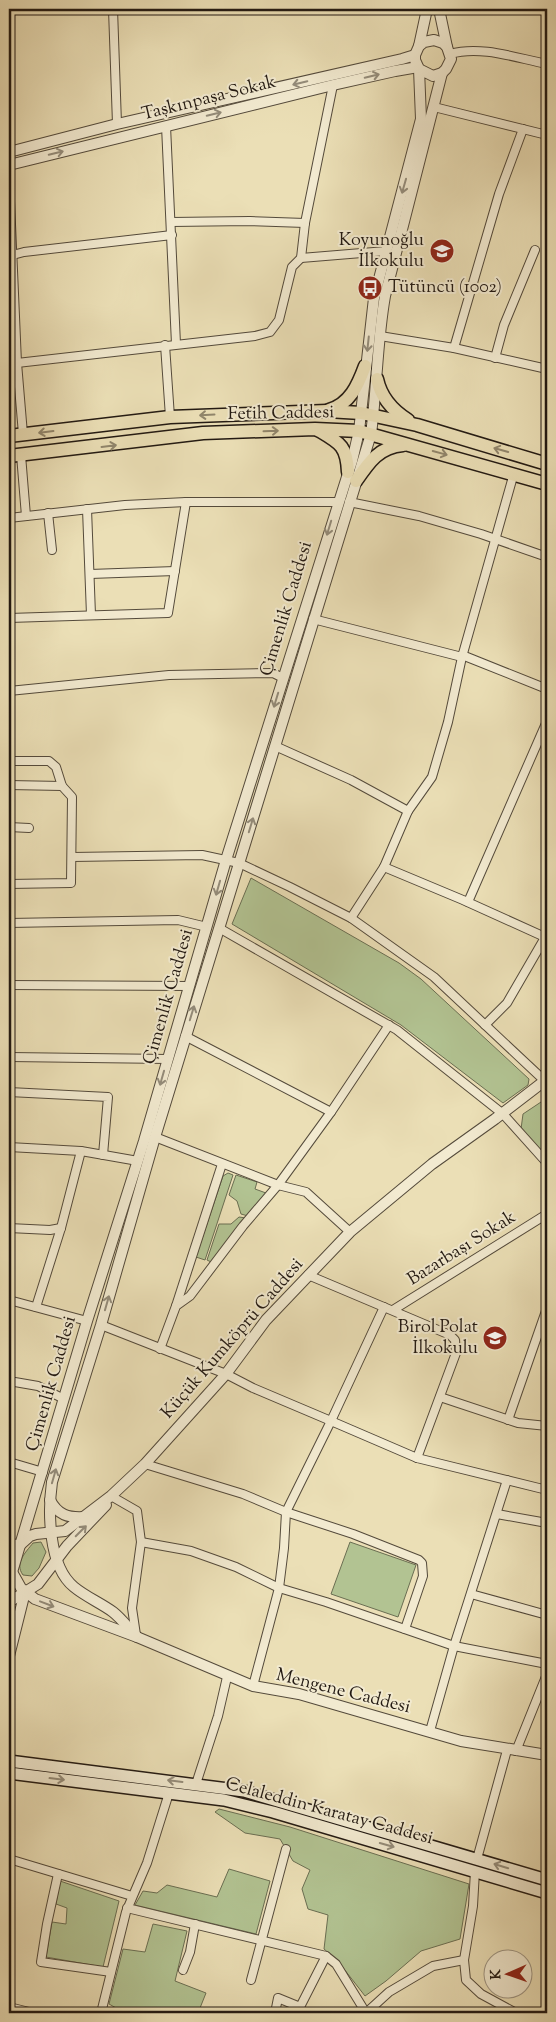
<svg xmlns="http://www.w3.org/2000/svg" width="556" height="2022" font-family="'Sorts Mill Goudy',serif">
	<rect width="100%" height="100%" fill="#ebdfb6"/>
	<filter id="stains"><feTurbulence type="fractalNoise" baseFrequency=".004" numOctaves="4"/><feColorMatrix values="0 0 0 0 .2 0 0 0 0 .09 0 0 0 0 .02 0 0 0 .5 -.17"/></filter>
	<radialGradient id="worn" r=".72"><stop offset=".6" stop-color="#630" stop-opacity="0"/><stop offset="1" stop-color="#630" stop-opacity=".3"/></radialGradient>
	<g fill="#b2c392" stroke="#6a6e52">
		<path d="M251,878L399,963L421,979L529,1079L528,1085L503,1103L401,1025L232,924Z"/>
		<path d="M547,1098V1157L521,1129L523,1114Z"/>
		<path d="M228,1173L233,1175L205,1260L196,1257L223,1176Z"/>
		<path d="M236,1175L257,1182L255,1189L266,1193L248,1216L241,1214L237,1201L229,1195Z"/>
		<path d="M239,1217L246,1218L211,1262L207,1260L219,1224H231Z"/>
		<path d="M41,1542L46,1552L39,1568L32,1576L23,1575C14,1563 26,1552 33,1543Z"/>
		<path d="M350,1542L416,1565L398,1617L331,1594Z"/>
		<path d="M219,1809L290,1827L469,1884L460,1939L421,1951L386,1981L365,1996L337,1960L324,1949L328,1915L308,1909L302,1889L310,1870L293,1861L280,1839L245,1833L215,1812Z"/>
		<path d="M229,1869L270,1881L256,1934L135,1905L143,1891L157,1893L167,1885L217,1897Z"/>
		<path d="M60,1881L119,1901L103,1967L46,1957L52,1922L66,1924L67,1908L56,1904Z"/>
		<path d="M153,1924L187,1931L175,1981L206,1993L198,2013H125L109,2004L123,1949L145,1952Z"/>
	</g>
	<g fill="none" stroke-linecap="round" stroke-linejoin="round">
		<defs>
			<g id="minor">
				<path d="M113,9L117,124"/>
				<path d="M450,54C481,45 516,58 547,64"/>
				<path d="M434,107L547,135"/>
				<path d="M166,126L176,344"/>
				<path d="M9,178L17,363L23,434"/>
				<path d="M171,222L250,221L305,223"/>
				<path d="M9,256L24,252L172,235"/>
				<path d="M301,258L386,251"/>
				<path d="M380,336L454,348L547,369"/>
				<path d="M165,345L170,417"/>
				<path d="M454,348L499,194L523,129"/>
				<path d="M495,358L504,325L535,250"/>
				<path d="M17,363L255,336L270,332L279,320L292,267L301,258L305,223L333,85"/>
				<path d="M21,455L26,516"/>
				<path d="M349,502L419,516L481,534L547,557"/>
				<path d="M87,509L91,615"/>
				<path d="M48,513L52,550"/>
				<path d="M9,518L125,505L186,502H337"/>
				<path d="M90,574L175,571"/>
				<path d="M9,618L168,613L186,502"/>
				<path d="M313,619L462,657"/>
				<path d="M462,655L547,689"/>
				<path d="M9,691L169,675L273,673L283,678"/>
				<path d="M275,746L351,780L408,811"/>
				<path d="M9,761H49L56,767L62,786L72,797L71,883L9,884"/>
				<path d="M9,785L62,786"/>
				<path d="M9,827L29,828"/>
				<path d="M72,857L202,855L239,863L290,887L351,918L434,977L547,1083"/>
				<path d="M384,867L463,900L547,938"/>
				<path d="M468,902L547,721"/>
				<path d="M351,918L384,867L408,811L432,777L448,722L462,657L514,473"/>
				<path d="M9,923L178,920L207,927"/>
				<path d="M219,928L397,1030L503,1114L547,1163"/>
				<path d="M9,985L189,986"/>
				<path d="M485,1025L507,1003L547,934"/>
				<path d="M185,1036L331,1112"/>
				<path d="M9,1057L168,1059"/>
				<path d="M9,1092L108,1097L103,1155"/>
				<path d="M155,1137L278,1185L306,1192L350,1232"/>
				<path d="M9,1147L81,1151L138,1161"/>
				<path d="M9,1228L50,1230L61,1228"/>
				<path d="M308,1275L450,1335L455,1340L456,1353L417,1458"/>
				<path d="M9,1300L87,1321"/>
				<path d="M176,1306L222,1164"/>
				<path d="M36,1307L61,1228L81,1151"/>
				<path d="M393,1310L547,1214"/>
				<path d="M101,1325L226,1374L253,1388L331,1421L384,1307"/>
				<path d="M160,1349L176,1306L190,1296L243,1226L278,1185L331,1112L389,1025"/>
				<path d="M9,1381L38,1386L64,1399"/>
				<path d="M440,1397L518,1423L547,1426"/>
				<path d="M508,1420L547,1308"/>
				<path d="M9,1462L43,1472"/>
				<path d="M145,1464L243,1494L286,1512L353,1534L419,1560L422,1563L423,1576L405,1629"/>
				<path d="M111,1496L137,1511L141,1542L132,1608L136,1635"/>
				<path d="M497,1514L547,1523"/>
				<path d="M9,1542L20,1545"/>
				<path d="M141,1542L191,1551L236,1567L279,1588L326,1602L454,1646L547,1664"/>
				<path d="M471,1594L547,1615"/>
				<path d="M253,1686L279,1588L284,1548L286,1512L331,1421L417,1458L547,1490"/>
				<path d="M430,1731L454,1646L507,1480"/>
				<path d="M516,1751L547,1674"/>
				<path d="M196,1784L218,1716L227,1677"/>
				<path d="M9,1859L132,1896"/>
				<path d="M477,1859L507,1750"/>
				<path d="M475,1871L473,1906L464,1960L466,1980L481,1994L516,2013"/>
				<path d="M58,1874L47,1924L41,1962L111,1972"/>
				<path d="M127,1908L326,1956L336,1964L366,2013"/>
				<path d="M183,1970L190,1952L195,1924"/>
				<path d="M251,1980L286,1849"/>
				<path d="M9,2007L33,2013"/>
				<path d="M101,2013L126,1912L147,1863L169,1793"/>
				<path d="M275,2013L278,1998L300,2007L326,1956"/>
				<path d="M366,2013L389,1992L433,1966L464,1960"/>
			</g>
			<g id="tertiary">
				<path d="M439,9L447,47"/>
				<path d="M419,46L427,9"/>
				<path d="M9,152L117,124L402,59L415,55"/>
				<path d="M9,165L333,85L395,71L418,67"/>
				<path d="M50,1500C58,1515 68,1518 84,1517"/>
				<path d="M20,1545L30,1536L36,1534L65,1531L111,1496L145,1464L226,1374L266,1320L350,1232L432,1164L495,1119L547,1079"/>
				<path d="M12,1572L21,1588L35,1599L137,1637L253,1686L299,1694L461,1741L547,1755"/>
				<path d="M9,1578L12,1572L87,1321L144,1141L226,860L352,461L359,431L374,298L421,119L419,69L415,60V55L419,46L424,42L434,40L443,43L447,47L451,59L446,69L442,73L433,76L419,69"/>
				<path d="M9,1602L38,1584L67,1546L106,1505"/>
				<path d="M137,1637C129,1629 122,1619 113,1612C101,1603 86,1597 74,1587C48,1566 48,1511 52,1482L101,1325L155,1137L371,434C377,388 377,341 385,296L442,73"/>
				<path d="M9,1656L25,1592"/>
			</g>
			<g id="secondary">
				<path d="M9,1761L244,1791L547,1880"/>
				<path d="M9,1773L224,1800L273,1812L547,1893"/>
			</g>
			<g id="primary">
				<path d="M377,379C381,398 392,410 408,420"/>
				<path d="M329,410C350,404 358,385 365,366"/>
				<path d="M318,430C340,443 347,446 348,472"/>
				<path d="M9,436L170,417L327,411L361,413L417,425L547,464"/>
				<path d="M9,456L203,433L315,429L359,431L547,484"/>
				<path d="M356,481C369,462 379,447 403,445"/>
			</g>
		</defs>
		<use href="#minor" stroke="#544a3b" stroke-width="10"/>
		<use href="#tertiary" stroke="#544a3b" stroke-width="12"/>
		<use href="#secondary" stroke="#221912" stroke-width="14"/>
		<use href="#primary" stroke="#221912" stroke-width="15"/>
		<use href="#minor" stroke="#f2ead0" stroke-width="8"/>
		<use href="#tertiary" stroke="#f2ead0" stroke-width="10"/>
		<use href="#secondary" stroke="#f2ead0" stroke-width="11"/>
		<use href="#primary" stroke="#ebdfb6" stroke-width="12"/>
	</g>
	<defs><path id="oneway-shaft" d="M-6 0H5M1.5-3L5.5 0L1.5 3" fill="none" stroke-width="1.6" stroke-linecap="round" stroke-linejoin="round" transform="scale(1.25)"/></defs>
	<g stroke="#948c7a">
		<use href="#oneway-shaft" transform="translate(372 76) rotate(-13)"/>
		<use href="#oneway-shaft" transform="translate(300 83) rotate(167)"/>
		<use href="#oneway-shaft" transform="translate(214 114) rotate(-14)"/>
		<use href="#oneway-shaft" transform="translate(56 153) rotate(-14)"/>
		<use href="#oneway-shaft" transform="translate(404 186) rotate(106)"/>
		<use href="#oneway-shaft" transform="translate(368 344) rotate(96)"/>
		<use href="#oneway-shaft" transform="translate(329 528) rotate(107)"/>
		<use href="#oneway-shaft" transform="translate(276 700) rotate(107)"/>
		<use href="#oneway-shaft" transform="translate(251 825) rotate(-73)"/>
		<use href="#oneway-shaft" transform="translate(218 888) rotate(106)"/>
		<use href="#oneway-shaft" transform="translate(192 1013) rotate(-73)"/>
		<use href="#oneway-shaft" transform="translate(162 1078) rotate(106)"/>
		<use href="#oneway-shaft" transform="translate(107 1303) rotate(-74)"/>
		<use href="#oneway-shaft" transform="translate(54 1476) rotate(-74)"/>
		<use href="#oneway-shaft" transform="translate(81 1531) rotate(-45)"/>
		<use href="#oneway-shaft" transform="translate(47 1604) rotate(21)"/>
		<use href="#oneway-shaft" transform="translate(57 1779) rotate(7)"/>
		<use href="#oneway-shaft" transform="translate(175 1781) rotate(-173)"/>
		<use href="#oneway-shaft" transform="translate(387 1845) rotate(16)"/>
		<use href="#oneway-shaft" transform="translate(501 1866) rotate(-163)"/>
	</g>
	<g stroke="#91866c">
		<use href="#oneway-shaft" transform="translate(207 415) rotate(177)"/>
		<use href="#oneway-shaft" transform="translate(271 431) rotate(-2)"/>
		<use href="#oneway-shaft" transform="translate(46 432) rotate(173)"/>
		<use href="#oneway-shaft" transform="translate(109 446) rotate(-7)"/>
		<use href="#oneway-shaft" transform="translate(501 450) rotate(-164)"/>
		<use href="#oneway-shaft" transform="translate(440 453) rotate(15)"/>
	</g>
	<defs>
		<symbol id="school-disc" viewBox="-11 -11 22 22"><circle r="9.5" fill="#8f2418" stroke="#f2ead0"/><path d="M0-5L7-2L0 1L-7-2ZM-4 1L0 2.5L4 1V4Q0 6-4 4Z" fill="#fff"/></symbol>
		<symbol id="bus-disc" viewBox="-11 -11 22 22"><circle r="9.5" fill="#8f2418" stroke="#f2ead0"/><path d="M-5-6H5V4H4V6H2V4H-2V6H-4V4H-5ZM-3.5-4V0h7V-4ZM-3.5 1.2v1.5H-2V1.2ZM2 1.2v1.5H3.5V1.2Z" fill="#fff"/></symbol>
	</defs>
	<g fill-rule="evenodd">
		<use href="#school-disc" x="428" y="237" width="28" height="28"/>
		<use href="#bus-disc" x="356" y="274" width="28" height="28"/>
		<use href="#school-disc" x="481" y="1324" width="28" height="28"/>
	</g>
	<g text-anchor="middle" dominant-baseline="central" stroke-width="4" stroke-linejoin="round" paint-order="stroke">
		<g font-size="18" fill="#221912" stroke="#f2ead0">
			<text transform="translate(209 99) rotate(-14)">Taşkınpaşa Sokak</text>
			<text transform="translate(281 414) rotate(-1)">Fetih Caddesi</text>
			<text transform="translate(287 609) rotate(-73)">Çimenlik Caddesi</text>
			<text transform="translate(169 997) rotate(-74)">Çimenlik Caddesi</text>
			<text transform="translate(462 1249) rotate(-32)">Bazarbaşı Sokak</text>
			<text transform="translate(233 1339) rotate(-49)">Küçük Kumköprü Caddesi</text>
			<text transform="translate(52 1384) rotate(-74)">Çimenlik Caddesi</text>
			<text transform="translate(343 1692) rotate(14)">Mengene Caddesi</text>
			<text transform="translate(329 1812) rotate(15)">Celaleddin Karatay Caddesi</text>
		</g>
		<g font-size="18" fill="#221912" stroke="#f2ead0" text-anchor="end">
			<text x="424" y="241">Koyunoğlu<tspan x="424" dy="21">İlkokulu</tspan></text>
			<text x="388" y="288" text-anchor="start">Tütüncü (1002)</text>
			<text x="478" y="1328">Birol Polat<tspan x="478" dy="21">İlkokulu</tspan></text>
		</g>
	</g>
	<rect width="556" height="2022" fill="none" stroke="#ebdfb6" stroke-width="30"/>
	<rect x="10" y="10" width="536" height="2002" fill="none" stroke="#221912" stroke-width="2.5"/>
	<rect x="15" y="15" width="526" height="1992" fill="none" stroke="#221912"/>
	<g transform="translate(508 1974) rotate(268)"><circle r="24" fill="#f2ead0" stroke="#9f9684"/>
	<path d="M0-4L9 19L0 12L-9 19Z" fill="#8f2418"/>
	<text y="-8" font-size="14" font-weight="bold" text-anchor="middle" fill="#221912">K</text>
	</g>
	<rect width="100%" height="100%" filter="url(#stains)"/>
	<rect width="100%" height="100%" fill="url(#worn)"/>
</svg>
